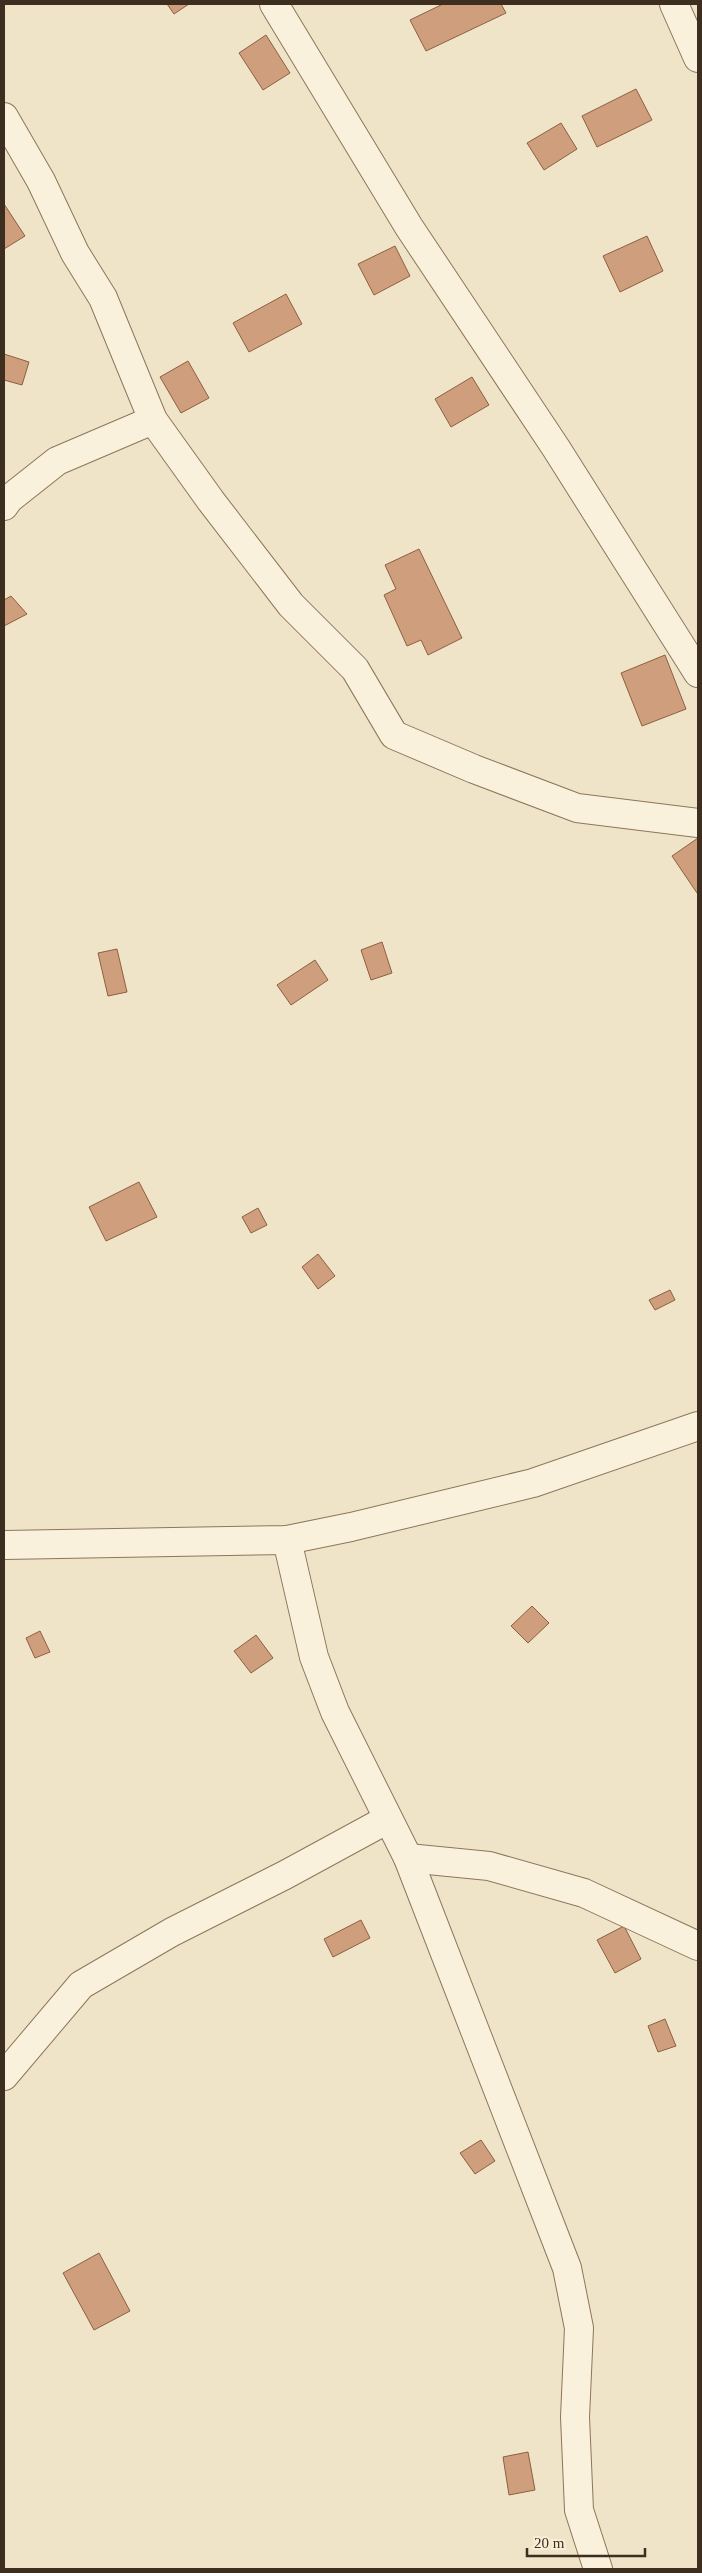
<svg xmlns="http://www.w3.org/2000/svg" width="702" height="2573" font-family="'Times New Roman',serif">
	<rect width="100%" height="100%" fill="#f0e4c8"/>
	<g fill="#cf9f7d" stroke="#8d5f41">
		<path d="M167,4H189L174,14Z"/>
		<path d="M443,4H501L506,13L426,51L410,20Z"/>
		<path d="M266,35L290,73L263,90L239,53Z"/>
		<path d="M636,89L652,120L597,147L582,116Z"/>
		<path d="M561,123L577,149L544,170L527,143Z"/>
		<path d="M4,204L25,236L4,249Z"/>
		<path d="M647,236L663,271L620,292L603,256Z"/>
		<path d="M395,246L410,276L374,295L358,264Z"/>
		<path d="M286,294L302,324L249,352L233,323Z"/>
		<path d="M4,354L29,362L22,385L4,380Z"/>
		<path d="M188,361L209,398L181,413L160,377Z"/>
		<path d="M472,377L489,405L451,427L435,399Z"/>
		<path d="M419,549L462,638L428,655L421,640L407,646L384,595L396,589L385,565Z"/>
		<path d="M11,596L27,614L4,626V600Z"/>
		<path d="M665,655L686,709L642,726L621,673Z"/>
		<path d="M698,838V892L697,893L672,856Z"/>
		<path d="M382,942L392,973L371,980L361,950Z"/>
		<path d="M117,949L127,992L108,996L98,953Z"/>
		<path d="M315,960L328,980L291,1005L277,985Z"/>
		<path d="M139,1182L157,1217L106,1241L89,1207Z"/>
		<path d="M258,1208L267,1225L251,1233L242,1217Z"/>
		<path d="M318,1254L335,1276L318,1289L302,1267Z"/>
		<path d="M670,1290L675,1300L655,1310L649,1300Z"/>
		<path d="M532,1606L549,1623L528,1643L511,1626Z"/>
		<path d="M40,1631L50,1652L35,1658L26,1638Z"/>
		<path d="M256,1635L273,1658L251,1673L234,1651Z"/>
		<path d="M361,1920L370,1938L333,1957L324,1939Z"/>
		<path d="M624,1926L641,1959L615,1973L597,1940Z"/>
		<path d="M665,2019L676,2046L658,2052L648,2026Z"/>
		<path d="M481,2140L495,2161L475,2174L460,2153Z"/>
		<path d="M99,2253L130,2311L94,2330L63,2273Z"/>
		<path d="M528,2452L535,2490L509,2495L503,2457Z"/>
	</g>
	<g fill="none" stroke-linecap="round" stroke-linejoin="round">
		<defs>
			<g id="street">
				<path d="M274,4L409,227L556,448L698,673"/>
				<path d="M674,4L698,58"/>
				<path d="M4,117L41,181L75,253L103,298L153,420L211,501L291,605L355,669L394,735L474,769L577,808L698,823"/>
				<path d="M4,506L9,499L57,461L153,420"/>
				<path d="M287,1540L314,1657L335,1712L408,1858L567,2268L579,2328L575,2417L579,2510L598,2569"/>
				<path d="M4,1545L287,1540L351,1527L533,1483L698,1426"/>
				<path d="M408,1858L489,1866L584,1893L698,1946"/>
				<path d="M4,2076L81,1985L172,1932L285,1875L388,1819"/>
			</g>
		</defs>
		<use href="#street" stroke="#8d765c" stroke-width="30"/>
		<use href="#street" stroke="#faf1dc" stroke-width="28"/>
	</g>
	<rect width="702" height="2573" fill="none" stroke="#3d2e20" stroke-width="10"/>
	<path d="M527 2548v8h118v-8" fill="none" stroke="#3d2e20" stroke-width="2.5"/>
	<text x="534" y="2548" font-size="15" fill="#3d2e20" stroke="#f7eed8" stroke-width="4" paint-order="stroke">20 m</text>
</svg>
